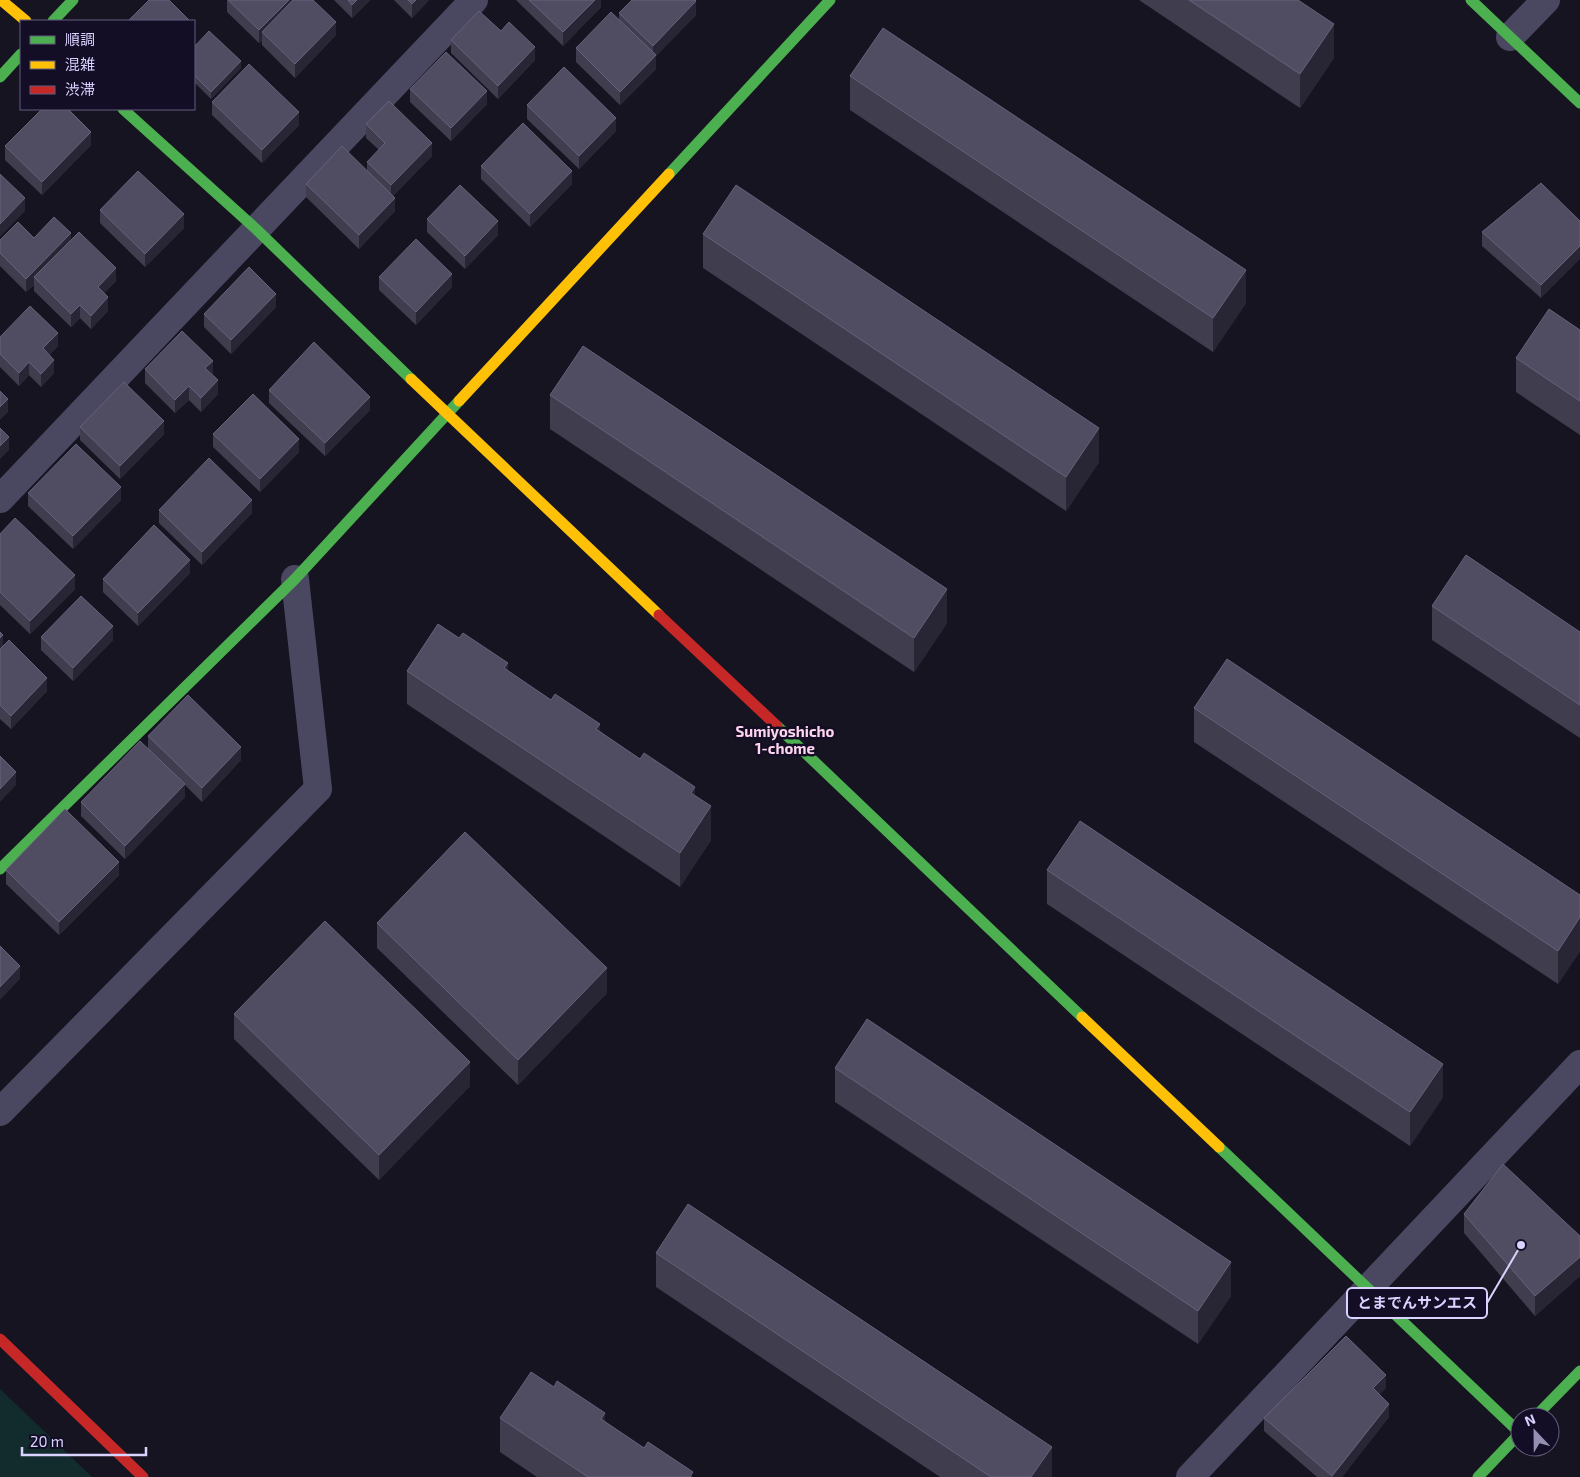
<svg xmlns="http://www.w3.org/2000/svg" width="1580" height="1477" font-family="'Exo 2','Noto Sans JP',sans-serif">
	<rect width="100%" height="100%" fill="#161420"/>
	<path fill="#122c2e" d="M0,1389L92,1477H0Z"/>
	<g fill="none" stroke-linecap="round" stroke-linejoin="round">
		<g stroke="#4a4861" stroke-width="28">
			<path d="M1510,37L1546,0"/>
			<path d="M0,499L474,0"/>
			<path d="M0,1112L318,789L295,579"/>
			<path d="M1190,1477L1580,1064"/>
		</g>
		<g stroke="#4caf50" stroke-width="11">
			<path d="M1471,0L1580,103"/>
			<path d="M53,21L73,0"/>
			<path d="M0,77L21,54"/>
			<path d="M123,109L256,229L411,379"/>
			<path d="M669,174L830,0"/>
			<path d="M777,726L1082,1017"/>
			<path d="M0,869L295,579L459,401"/>
			<path d="M1219,1147L1520,1433"/>
			<path d="M1535,1417L1580,1371"/>
			<path d="M1478,1477L1520,1433"/>
		</g>
		<g stroke="#ffc107" stroke-width="11">
			<path d="M1,0L26,21"/>
			<path d="M411,379L659,615"/>
			<path d="M459,401L669,174"/>
			<path d="M1082,1017L1219,1147"/>
		</g>
		<g stroke="#c62828" stroke-width="11">
			<path d="M659,615L777,726"/>
			<path d="M0,1339L143,1477"/>
		</g>
	</g>
	<g fill="#403d4f">
		<path d="M227,0H313L336,35L295,78L262,45V41L259,43L227,12Z"/>
		<path d="M334,0H370L352,18Z"/>
		<path d="M394,0H429L412,18Z"/>
		<path d="M516,0H601V7L563,46Z"/>
		<path d="M1139,0H1298L1334,58L1300,108Z"/>
		<path d="M619,13L696,15L656,56V69L620,105L576,62V48L619,20Z"/>
		<path d="M501,31L535,60L498,99L451,53V40Z"/>
		<path d="M194,47L241,68L211,99L194,82Z"/>
		<path d="M850,76L1246,303L1213,352L850,110Z"/>
		<path d="M410,89L487,104L451,141L410,102Z"/>
		<path d="M212,102L299,125L262,163L212,115Z"/>
		<path d="M527,105L616,131L579,169L527,119Z"/>
		<path d="M366,124L432,156L393,196L395,211L359,249L306,197V184L367,170V162L379,150L366,138Z"/>
		<path d="M91,145L42,195L5,160V146Z"/>
		<path d="M481,166L572,184L530,227L481,179Z"/>
		<path d="M1541,183V298L1482,246V232Z"/>
		<path d="M100,210L184,228L145,267L100,223Z"/>
		<path d="M427,219L498,235L465,269L427,232Z"/>
		<path d="M703,234L1099,462L1066,511L703,268Z"/>
		<path d="M34,238L71,239L116,281L104,293L108,311L91,329L80,318L71,327L34,291V285L26,292L0,266V240Z"/>
		<path d="M379,277L452,287L416,325L379,290Z"/>
		<path d="M276,307L231,354L204,327V314Z"/>
		<path d="M1580,330V435L1516,392V358Z"/>
		<path d="M0,337L58,346L49,355L54,373L41,387L29,375L19,386L0,367Z"/>
		<path d="M145,369L213,374L212,375L218,394L201,412L189,400L175,413L145,383Z"/>
		<path d="M269,390L370,410L325,456L269,403Z"/>
		<path d="M550,395L947,623L914,672L550,429Z"/>
		<path d="M80,427L164,434L120,479L80,440Z"/>
		<path d="M213,434L299,452L260,492L213,447Z"/>
		<path d="M28,493L121,500L73,549L28,506Z"/>
		<path d="M159,510L252,513L202,565L159,523Z"/>
		<path d="M0,534L75,589L30,634L0,605Z"/>
		<path d="M190,573L138,626L103,592V579Z"/>
		<path d="M1432,606L1580,632V738L1432,640Z"/>
		<path d="M0,632L3,646L47,691L11,729L0,719Z"/>
		<path d="M41,637L113,640L73,681L41,650Z"/>
		<path d="M407,671H508L695,795L711,840L680,887L407,704Z"/>
		<path d="M1194,708L1580,895V951L1558,984L1194,742Z"/>
		<path d="M148,736L241,760L202,802L185,785V797L125,859L81,816V802L148,749Z"/>
		<path d="M6,870L119,875L59,935L6,884Z"/>
		<path d="M1047,870L1443,1097L1410,1146L1047,904Z"/>
		<path d="M377,923L607,993L518,1085L377,948Z"/>
		<path d="M234,1014L470,1086L379,1180L234,1039Z"/>
		<path d="M835,1068L1231,1296L1198,1344L835,1102Z"/>
		<path d="M1464,1214L1580,1236V1276L1535,1316L1464,1233Z"/>
		<path d="M656,1253L1052,1477H940L656,1287Z"/>
		<path d="M554,1387L644,1448L693,1477H537L500,1452V1418Z"/>
		<path d="M1386,1388L1379,1394L1389,1417L1342,1477H1317L1264,1431V1418Z"/>
	</g>
	<g fill="#282634">
		<path d="M289,0H300L262,32V41L259,43V30Z"/>
		<path d="M357,0H370L352,18V5Z"/>
		<path d="M416,0H429L412,18V4Z"/>
		<path d="M595,0H601V7L563,46V32Z"/>
		<path d="M696,1V15L656,56V69L620,105V92L653,59V46Z"/>
		<path d="M336,22V35L295,78V64Z"/>
		<path d="M1334,24V58L1300,108V74Z"/>
		<path d="M535,47V60L498,99V86Z"/>
		<path d="M241,61V68L211,99V92Z"/>
		<path d="M487,91V104L451,141V128Z"/>
		<path d="M299,112V125L262,163V150Z"/>
		<path d="M616,118V131L579,169V156Z"/>
		<path d="M91,132V145L42,195V182Z"/>
		<path d="M432,143V156L391,198V185Z"/>
		<path d="M572,171V184L530,227V214Z"/>
		<path d="M25,198V211L0,237V224Z"/>
		<path d="M395,198V211L359,249V235Z"/>
		<path d="M184,214V228L145,267V254Z"/>
		<path d="M498,221V235L465,269V256Z"/>
		<path d="M71,233V247L34,277V285L26,292V279Z"/>
		<path d="M1580,246V259L1541,298V285Z"/>
		<path d="M116,268V281L98,300V287Z"/>
		<path d="M1246,270V303L1213,352V318Z"/>
		<path d="M452,274V287L416,325V312Z"/>
		<path d="M276,294V307L231,354V340Z"/>
		<path d="M108,297V311L91,329V316Z"/>
		<path d="M80,305V318L71,327V314Z"/>
		<path d="M58,333V346L43,362V348Z"/>
		<path d="M54,360V373L41,387V374Z"/>
		<path d="M213,361V374L205,382V368Z"/>
		<path d="M29,362V375L19,386V373Z"/>
		<path d="M218,380V394L201,412V398Z"/>
		<path d="M189,386V400L175,413V400Z"/>
		<path d="M370,397V410L325,456V443Z"/>
		<path d="M8,399V412L0,420V407Z"/>
		<path d="M164,421V434L120,479V466Z"/>
		<path d="M1099,428V462L1066,511V477Z"/>
		<path d="M9,437V450L0,459V446Z"/>
		<path d="M299,439V452L260,492V479Z"/>
		<path d="M121,487V500L73,549V536Z"/>
		<path d="M252,500V513L202,565V552Z"/>
		<path d="M190,560V573L138,626V613Z"/>
		<path d="M75,575V589L30,634V621Z"/>
		<path d="M947,589V623L914,672V638Z"/>
		<path d="M113,626V640L73,681V668Z"/>
		<path d="M3,635V648L0,651V638Z"/>
		<path d="M508,663V696L504,668Z"/>
		<path d="M47,678V691L11,729V716Z"/>
		<path d="M600,724V758L596,729Z"/>
		<path d="M241,747V760L202,802V788Z"/>
		<path d="M16,772V785L0,802V789Z"/>
		<path d="M185,784V797L125,859V846Z"/>
		<path d="M695,787V821L691,793Z"/>
		<path d="M711,806V840L680,887V853Z"/>
		<path d="M119,862V875L59,935V922Z"/>
		<path d="M1580,917V951L1558,984V951Z"/>
		<path d="M20,966V979L0,1000V987Z"/>
		<path d="M607,968V993L518,1085V1060Z"/>
		<path d="M470,1062V1086L379,1180V1155Z"/>
		<path d="M1443,1064V1097L1410,1146V1112Z"/>
		<path d="M1580,1257V1276L1535,1316V1296Z"/>
		<path d="M1231,1262V1296L1198,1344V1311Z"/>
		<path d="M1386,1375V1388L1373,1401V1388Z"/>
		<path d="M1389,1404V1417L1342,1477H1332Z"/>
		<path d="M605,1413V1447L601,1419Z"/>
		<path d="M1052,1447V1477H1031Z"/>
	</g>
	<g fill="#504d62" stroke="#66627b">
		<path d="M149,0H169L190,21H128Z"/>
		<path d="M228,0H289L259,30Z"/>
		<path d="M293,0H313L336,22L295,64L262,32Z"/>
		<path d="M348,0H357L352,5Z"/>
		<path d="M408,0H416L412,4Z"/>
		<path d="M529,0H595L563,32Z"/>
		<path d="M632,0H695L696,1L653,46L619,13Z"/>
		<path d="M1189,0H1298L1334,24L1300,74Z"/>
		<path d="M479,11L501,31L509,22L535,47L498,86L451,40Z"/>
		<path d="M611,12L656,55L620,92L576,48Z"/>
		<path d="M883,28L1246,270L1213,318L850,76Z"/>
		<path d="M209,31L241,61L211,92L194,75V47Z"/>
		<path d="M446,52L487,91L451,128L410,89Z"/>
		<path d="M249,64L299,112L262,150L212,102Z"/>
		<path d="M564,67L616,118L579,156L527,105Z"/>
		<path d="M389,101L432,143L391,185L367,162L385,143L366,124Z"/>
		<path d="M42,109H68L91,132L42,182L5,146Z"/>
		<path d="M523,123L572,171L530,214L481,166Z"/>
		<path d="M342,146L395,198L359,235L306,184Z"/>
		<path d="M138,171L184,214L145,254L100,210Z"/>
		<path d="M0,174L25,198L0,224Z"/>
		<path d="M1541,183L1580,221V246L1541,285L1482,232Z"/>
		<path d="M460,185L498,221L465,256L427,219Z"/>
		<path d="M736,185L1099,428L1066,477L703,234Z"/>
		<path d="M54,217L71,233L26,279L0,253V240L18,222L34,238Z"/>
		<path d="M79,232L116,268L98,287L108,297L91,316L80,305L71,314L34,277Z"/>
		<path d="M416,239L452,274L416,312L379,277Z"/>
		<path d="M249,267L276,294L231,340L204,314Z"/>
		<path d="M30,306L58,333L43,348L54,360L41,374L29,362L19,373L0,354V337Z"/>
		<path d="M1549,309L1580,330V401L1516,358Z"/>
		<path d="M182,331L213,361L205,368L218,380L201,398L189,386L175,400L145,369Z"/>
		<path d="M314,342L370,397L325,443L269,390Z"/>
		<path d="M583,346L947,589L914,638L550,395Z"/>
		<path d="M124,382L164,421L120,466L80,427Z"/>
		<path d="M0,391L8,399L0,407Z"/>
		<path d="M253,394L299,439L260,479L213,434Z"/>
		<path d="M0,428L9,437L0,446Z"/>
		<path d="M76,444L121,487L73,536L28,493Z"/>
		<path d="M209,458L252,500L202,552L159,510Z"/>
		<path d="M15,518L75,575L30,621L0,592V534Z"/>
		<path d="M154,525L190,560L138,613L103,579Z"/>
		<path d="M1466,555L1580,632V705L1432,606Z"/>
		<path d="M81,596L113,626L73,668L41,637Z"/>
		<path d="M438,624L459,638L463,633L508,663L504,668L551,700L555,694L600,724L596,729L640,759L644,753L695,787L691,793L711,806L680,853L407,671Z"/>
		<path d="M0,632L3,635L0,638Z"/>
		<path d="M9,640L47,678L11,716L0,705V649Z"/>
		<path d="M1227,659L1580,895V917L1558,951L1194,708Z"/>
		<path d="M188,695L241,747L202,788L148,736Z"/>
		<path d="M140,741L185,784L125,846L81,802Z"/>
		<path d="M0,756L16,772L0,789Z"/>
		<path d="M65,809L119,862L59,922L6,870Z"/>
		<path d="M1080,821L1443,1064L1410,1112L1047,870Z"/>
		<path d="M465,832L607,968L518,1060L377,923Z"/>
		<path d="M325,921L470,1062L379,1155L234,1014Z"/>
		<path d="M0,946L20,966L0,987Z"/>
		<path d="M867,1019L1231,1262L1198,1311L835,1068Z"/>
		<path d="M1503,1164L1580,1236V1257L1535,1296L1464,1214Z"/>
		<path d="M688,1204L1052,1447L1031,1477H991L656,1253Z"/>
		<path d="M1346,1336L1386,1375L1373,1388L1389,1404L1332,1476L1264,1418Z"/>
		<path d="M531,1372L554,1387L557,1381L605,1413L601,1419L644,1448L648,1442L693,1472L690,1477H588L500,1418Z"/>
	</g>
	<g text-anchor="middle" dominant-baseline="central" stroke-width="5" stroke-linejoin="round" paint-order="stroke">
		<g font-size="15" font-weight="bold" fill="#ffd5ee" stroke="#130e26">
			<text x="785" y="731">Sumiyoshicho<tspan x="785" dy="17">1-chome</tspan></text>
		</g>
	</g>
	<path fill="none" stroke="#dad3ff" stroke-width="2" d="M1521 1245L1487 1303"/>
	<circle fill="#dad3ff" stroke="#130e26" stroke-width="2" cx="1521" cy="1245" r="5"/>
	<rect fill="#130e26" stroke="#dad3ff" stroke-width="2" x="1347" y="1288" width="140" height="30" rx="5"/>
	<g font-size="15" text-anchor="middle" font-weight="bold" fill="#dad3ff">
		<text x="1417" y="1308">とまでんサンエス</text>
	</g>
	<rect x="20" y="20" width="175" height="90" fill="#130e26" stroke="#635d7d"/>
	<rect x="30" y="36" width="25" height="8" fill="#4caf50" stroke="#635d7d"/>
	<text x="65" y="45" font-size="15" fill="#dad3ff">順調</text>
	<rect x="30" y="61" width="25" height="8" fill="#ffc107" stroke="#635d7d"/>
	<text x="65" y="70" font-size="15" fill="#dad3ff">混雑</text>
	<rect x="30" y="86" width="25" height="8" fill="#c62828" stroke="#635d7d"/>
	<text x="65" y="95" font-size="15" fill="#dad3ff">渋滞</text>
	<g transform="translate(1535 1432) rotate(338)"><circle r="24" fill="#130e26" stroke="#635d7d"/>
	<path d="M0-4L9 19L0 12L-9 19Z" fill="#9590b1"/>
	<text y="-8" font-size="14" font-weight="bold" text-anchor="middle" fill="#dad3ff">N</text>
	</g>
	<path d="M22 1447v8h124v-8" fill="none" stroke="#dad3ff" stroke-width="2.5"/>
	<text x="30" y="1447" font-size="15" fill="#dad3ff" stroke="#130e26" stroke-width="4" paint-order="stroke">20 m</text>
</svg>
